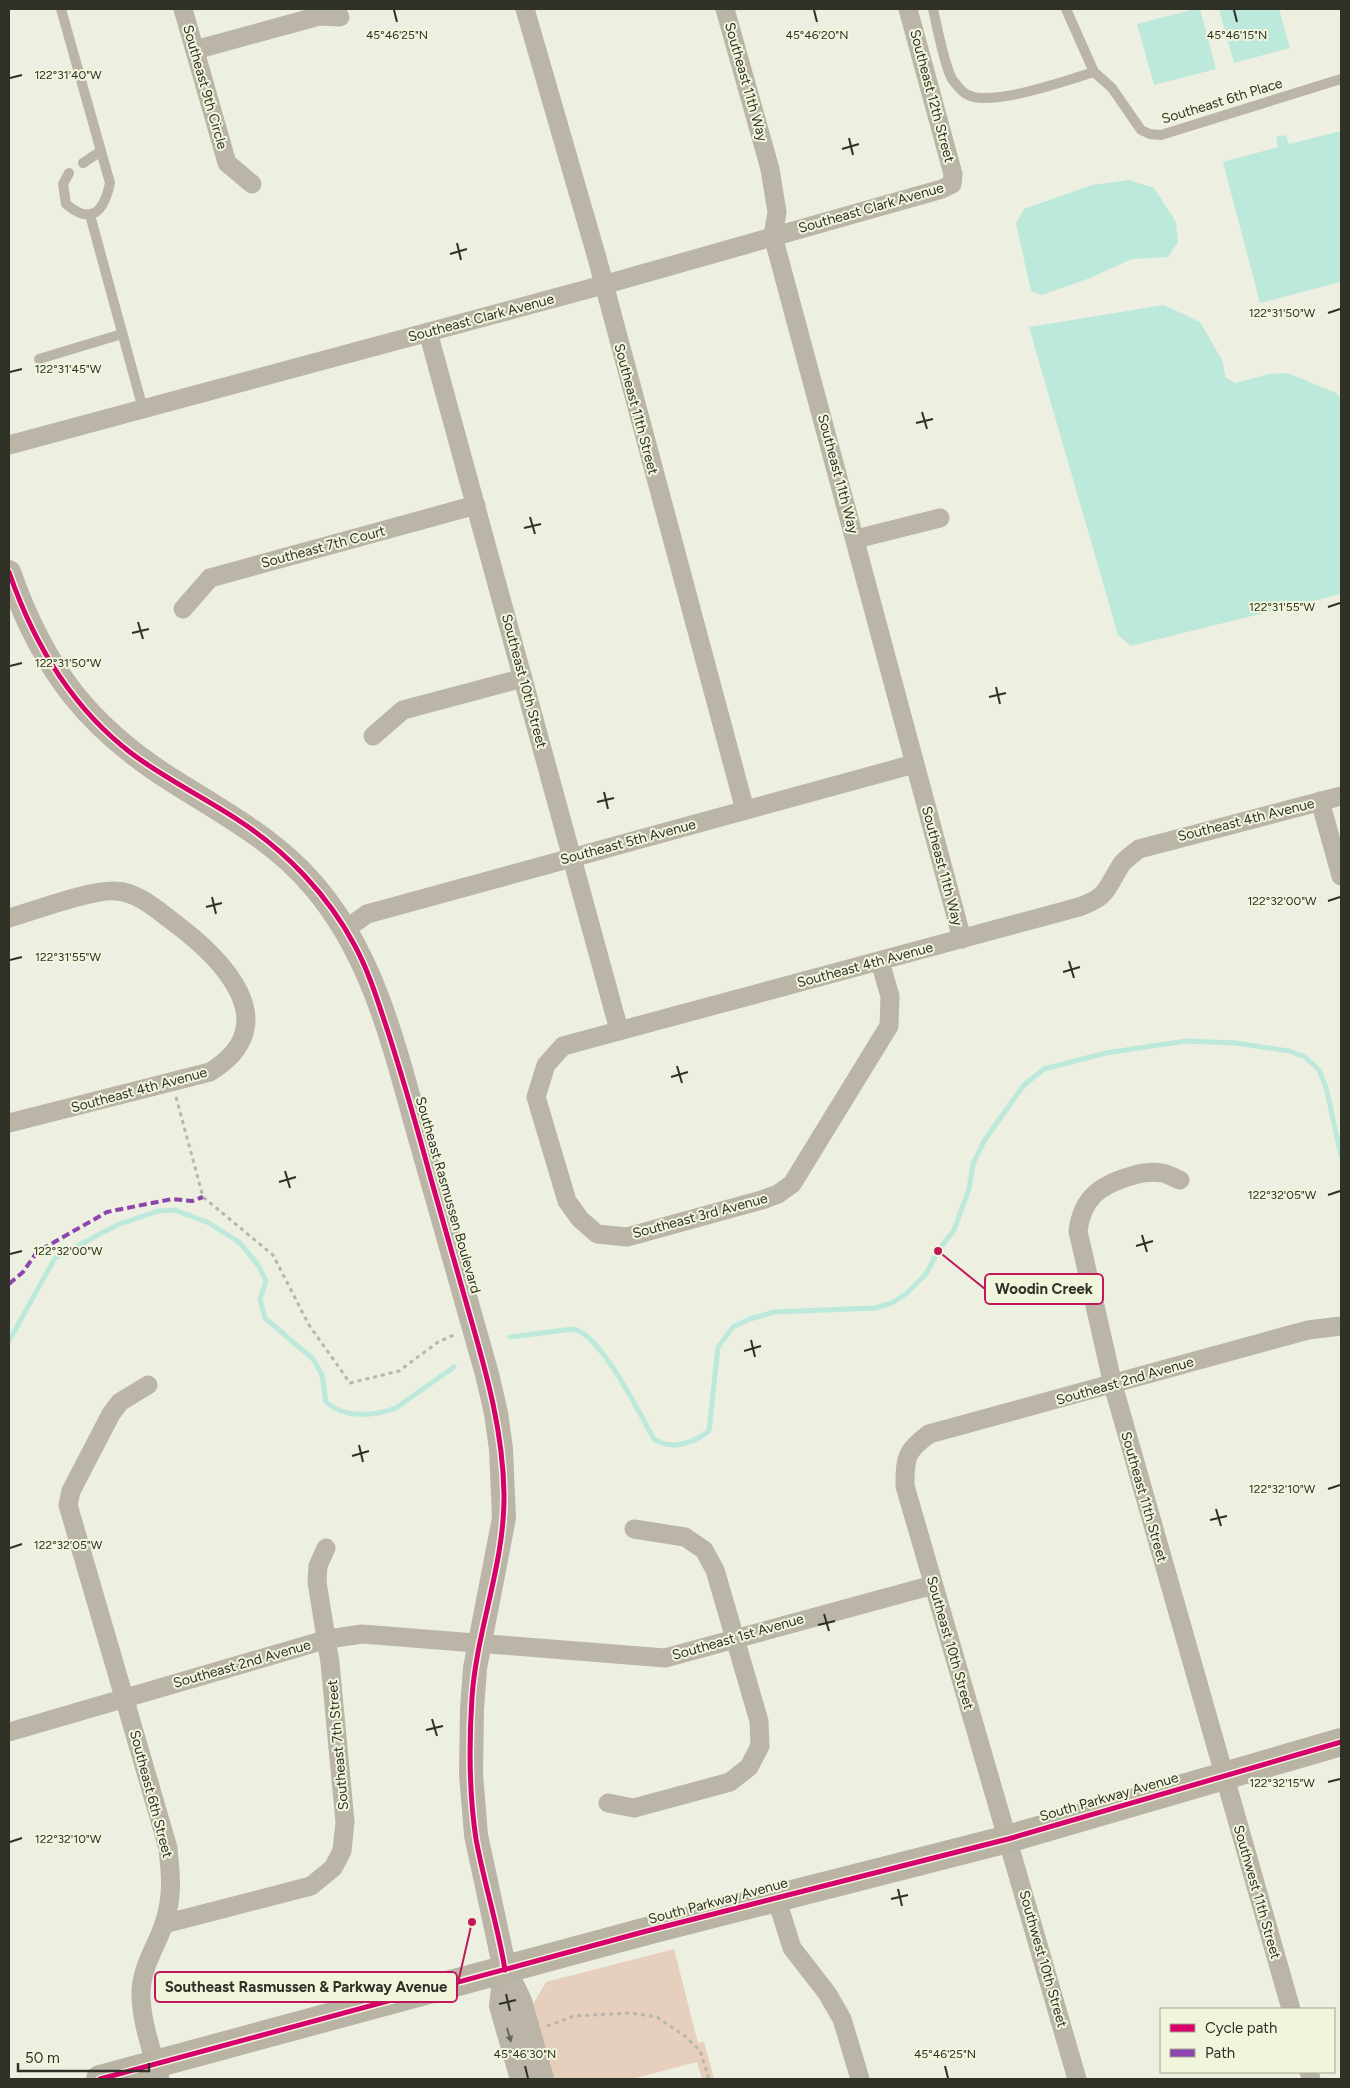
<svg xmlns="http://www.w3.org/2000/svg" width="1350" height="2088" font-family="Figtree,sans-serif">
	<rect width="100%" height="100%" fill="#edefe1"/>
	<path fill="#e6d0bd" d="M674,1949L698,2043L704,2042L714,2079H702L697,2062L632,2079H553L533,2004L546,1982Z"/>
	<g fill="#bce9db">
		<path d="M1195,9H1200L1216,69L1154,85L1137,24Z"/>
		<path d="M1219,9H1279L1290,48L1234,63Z"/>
		<path d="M1341,131V282L1260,303L1223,162L1278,147L1276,137L1286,135L1289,144Z"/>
		<path d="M1129,180L1154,188L1176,222L1178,242L1168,257L1132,259L1090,278L1042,295L1031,291L1016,223L1024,209L1092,185Z"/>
		<path d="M1164,305L1200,322L1222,360L1226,378L1236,383L1269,374L1288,373L1336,393L1341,398V594L1131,646L1118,635L1029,327Z"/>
	</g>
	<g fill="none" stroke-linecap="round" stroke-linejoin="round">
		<g stroke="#bce9db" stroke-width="5">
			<path d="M510,1337L573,1329C601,1334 639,1413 654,1439C672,1451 693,1443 709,1431L718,1347L733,1327L750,1319L774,1312L875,1308L892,1303L907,1293L926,1274L938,1251L954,1230L969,1189L973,1164L984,1141L1024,1085L1044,1069L1106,1053L1186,1041L1235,1043L1289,1051L1305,1057L1319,1070L1326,1087L1341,1156"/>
			<path d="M9,1341L55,1258L117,1225L158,1211L175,1210L209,1223L225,1233L240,1243L258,1265L266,1281L260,1299L265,1318L313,1359L322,1375L326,1402C345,1419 374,1416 396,1408L454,1367"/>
		</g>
		<g stroke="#b9b6ab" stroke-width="3" stroke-dasharray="4 4" stroke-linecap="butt">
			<path d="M176,1097L203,1197L273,1255L309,1325L350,1383L399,1371L438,1342L456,1334"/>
			<path d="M547,2026L574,2016L631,2013L657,2017L686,2037L700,2051L709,2079"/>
		</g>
		<g stroke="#bbb5a8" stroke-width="10">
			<path d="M61,9L110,183C104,211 92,226 66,204L63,184L69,173"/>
			<path d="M933,9C937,27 944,64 952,79C956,84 961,92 968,95C992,107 1068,80 1094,72L1112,88L1141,130L1150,134L1161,135L1341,79"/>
			<path d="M1066,9L1094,72"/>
			<path d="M83,163L101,151"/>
			<path d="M90,215L143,409"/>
			<path d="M39,359L122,334"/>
		</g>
		<g stroke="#bbb5a8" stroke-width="19">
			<path d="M183,9L227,163L252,184"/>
			<path d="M525,9L597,258L745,810"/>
			<path d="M725,9L770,169L777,212L773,236L962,939"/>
			<path d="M195,50L319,16L340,17"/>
			<path d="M428,332L619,1030"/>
			<path d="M9,445L603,285L942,189L952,184L953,174L908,9"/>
			<path d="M856,539L940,518"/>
			<path d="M183,609L210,578L476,505"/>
			<path d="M373,736L403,710L523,678"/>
			<path d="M1320,801L1341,876"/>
			<path d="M9,918C34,911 92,889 116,891C137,892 156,909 172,921C222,958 288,1024 210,1072L9,1123"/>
			<path d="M346,929L367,914L914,764"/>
			<path d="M880,962L890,996L889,1026L792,1184L778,1194L762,1200L627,1237L597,1234L580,1219L567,1201L536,1097L546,1065L563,1046L1079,907C1109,896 1105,890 1121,865C1125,859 1133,854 1139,849L1341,796"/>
			<path d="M1180,1180C1174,1178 1168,1174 1162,1173C1150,1171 1141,1173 1131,1176C1100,1185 1082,1198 1078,1231L1113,1385L1291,2009"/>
			<path d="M148,1385L120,1402L111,1414L71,1491L68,1505L168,1848C171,1877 173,1896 164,1924C156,1947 141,1968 141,1993C141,2022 152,2051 160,2079"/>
			<path d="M9,1732L328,1639L362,1634L665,1658L933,1585"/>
			<path d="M608,1803L634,1808L730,1782L749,1767L760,1746L759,1721L715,1570L704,1550L685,1537L634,1529"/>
			<path d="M776,1897L792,1948L827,1993L842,2019L860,2079"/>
			<path d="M164,1924L311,1886L333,1868L342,1851L345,1822L330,1663L317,1582L318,1566L326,1548"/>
			<path d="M1309,2072L1311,2079"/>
			<path d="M1077,2079L905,1486C905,1457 906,1451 929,1434L1308,1330L1341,1326"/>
		</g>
		<g stroke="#bbb5a8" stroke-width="24">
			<path d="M9,572C43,670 90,730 178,784C227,815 276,841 314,886C376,958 396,1055 422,1145C444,1221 465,1298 487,1374L496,1413L501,1449L504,1518L475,1668L472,1709L471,1774L476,1835L505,1970L501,2006L522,2079"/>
			<path d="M505,1970L520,2001L542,2079"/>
		</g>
		<path stroke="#b9b3a4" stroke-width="28" d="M100,2079L643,1932L1008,1839L1341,1742"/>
		<path stroke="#8e44ad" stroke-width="4" stroke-dasharray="8 4" stroke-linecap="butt" d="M9,1284L23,1272L37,1252L107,1212L172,1199L192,1201L203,1197"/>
		<defs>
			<g id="cycleway">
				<path d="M9,572C33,642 71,707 131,753C164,778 203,797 238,820C286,851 328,895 355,946C370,974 379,1005 389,1035C404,1082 418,1131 431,1179C444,1224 457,1270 470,1316C487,1375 503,1432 504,1494C505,1563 477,1628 472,1697C469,1743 469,1793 476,1839C484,1883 498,1926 505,1970"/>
				<path d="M100,2079L643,1932L1008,1839L1341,1742"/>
			</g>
		</defs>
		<use href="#cycleway" stroke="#f1f5db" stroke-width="8"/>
		<use href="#cycleway" stroke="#d6006c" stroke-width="5"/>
	</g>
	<defs><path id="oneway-solid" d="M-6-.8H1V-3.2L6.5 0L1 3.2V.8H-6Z" transform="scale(1.25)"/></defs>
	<use fill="#67665b" href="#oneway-solid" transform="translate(509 2035) rotate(74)"/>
	<path fill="none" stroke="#2f3127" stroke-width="2" d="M394,10L397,22M814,10L817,22M1234,10L1237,22M10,78L22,75M849,138L853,155M842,149L859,144M457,243L461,260M450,254L467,249M1328,313L1340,309M10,372L22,369M922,412L927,429M916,423L933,419M530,517L535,534M524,528L541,524M1328,607L1340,603M138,622L143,639M132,633L149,629M10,666L22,663M996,687L1000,704M989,697L1006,693M604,792L608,809M597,802L614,798M212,897L216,914M1328,901L1340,897M206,907L222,903M10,960L22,957M1069,961L1074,978M1063,972L1080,967M677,1066L682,1083M671,1077L688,1072M285,1171L290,1188M279,1182L296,1177M1328,1195L1340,1191M1142,1235L1147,1252M1136,1246L1153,1241M10,1254L22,1251M751,1340L755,1357M744,1351L761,1346M359,1445L363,1462M352,1456L369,1451M1328,1489L1340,1485M1216,1509L1221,1526M1210,1520L1227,1516M10,1548L22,1544M824,1614L829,1631M818,1625L835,1621M432,1719L437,1736M426,1730L443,1726M1328,1782L1340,1779M10,1842L22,1838M898,1889L902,1906M891,1899L908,1895M506,1994L510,2011M499,2004L516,2000M525,2066L528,2078M945,2066L948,2078"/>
	<g text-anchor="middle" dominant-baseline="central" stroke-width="4" stroke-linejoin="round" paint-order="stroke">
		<g font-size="14" fill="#2f3127" stroke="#f1f5db">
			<text transform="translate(746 82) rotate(74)">Southeast 11th Way</text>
			<text transform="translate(205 87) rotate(74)">Southeast 9th Circle</text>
			<text transform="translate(932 96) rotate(75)">Southeast 12th Street</text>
			<text transform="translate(1222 101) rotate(-17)">Southeast 6th Place</text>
			<text transform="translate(871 208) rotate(-16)">Southeast Clark Avenue</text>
			<text transform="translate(481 318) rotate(-15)">Southeast Clark Avenue</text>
			<text transform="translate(636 409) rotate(75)">Southeast 11th Street</text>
			<text transform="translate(838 474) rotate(75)">Southeast 11th Way</text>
			<text transform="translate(323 547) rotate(-15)">Southeast 7th Court</text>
			<text transform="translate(524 681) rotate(75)">Southeast 10th Street</text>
			<text transform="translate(1246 820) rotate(-14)">Southeast 4th Avenue</text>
			<text transform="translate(628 842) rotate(-15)">Southeast 5th Avenue</text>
			<text transform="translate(942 866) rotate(75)">Southeast 11th Way</text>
			<text transform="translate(865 965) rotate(-15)">Southeast 4th Avenue</text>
			<text transform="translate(139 1090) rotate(-15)">Southeast 4th Avenue</text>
			<text transform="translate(448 1195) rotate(74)">Southeast Rasmussen Boulevard</text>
			<text transform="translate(700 1216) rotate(-15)">Southeast 3rd Avenue</text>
			<text transform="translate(1125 1381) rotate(-16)">Southeast 2nd Avenue</text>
			<text transform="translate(1144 1497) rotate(74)">Southeast 11th Street</text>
			<text transform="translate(738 1637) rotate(-16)">Southeast 1st Avenue</text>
			<text transform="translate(950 1643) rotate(74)">Southeast 10th Street</text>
			<text transform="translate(242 1664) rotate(-16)">Southeast 2nd Avenue</text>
			<text transform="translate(338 1745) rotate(-95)">Southeast 7th Street</text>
			<text transform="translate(151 1794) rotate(75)">Southeast 6th Street</text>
			<text transform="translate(1109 1797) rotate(-16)">South Parkway Avenue</text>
			<text transform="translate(1257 1892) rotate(74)">Southwest 11th Street</text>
			<text transform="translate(718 1901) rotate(-15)">South Parkway Avenue</text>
			<text transform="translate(1043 1959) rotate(74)">Southwest 10th Street</text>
		</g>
	</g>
	<g font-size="12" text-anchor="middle" fill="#2f3127" stroke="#f1f5db" stroke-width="4" stroke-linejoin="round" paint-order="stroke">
		<text x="397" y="39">45°46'25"N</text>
		<text x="1237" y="39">45°46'15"N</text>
		<text x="817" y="39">45°46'20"N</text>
		<text x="68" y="79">122°31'40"W</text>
		<text x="1282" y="317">122°31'50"W</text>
		<text x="68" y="373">122°31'45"W</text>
		<text x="1282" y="611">122°31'55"W</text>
		<text x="68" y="667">122°31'50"W</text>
		<text x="1282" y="905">122°32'00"W</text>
		<text x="68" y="961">122°31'55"W</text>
		<text x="1282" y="1199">122°32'05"W</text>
		<text x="68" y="1255">122°32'00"W</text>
		<text x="1282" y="1493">122°32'10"W</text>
		<text x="68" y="1549">122°32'05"W</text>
		<text x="1282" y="1787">122°32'15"W</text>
		<text x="68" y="1843">122°32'10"W</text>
		<text x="525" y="2058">45°46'30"N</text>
		<text x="945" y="2058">45°46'25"N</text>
	</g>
	<path fill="none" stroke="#c2185b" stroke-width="2" d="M938 1251L985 1289M472 1922L457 1987"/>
	<g fill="#c2185b" stroke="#f1f5db" stroke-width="2">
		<circle cx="938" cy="1251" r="5"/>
		<circle cx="472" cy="1922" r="5"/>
	</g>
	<g fill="#f1f5db" stroke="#c2185b" stroke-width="2">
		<rect x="985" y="1274" width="118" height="30" rx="5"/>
		<rect x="155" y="1972" width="302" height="30" rx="5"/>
	</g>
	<g font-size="15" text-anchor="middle" font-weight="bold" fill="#2f3127">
		<text x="1044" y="1294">Woodin Creek</text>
		<text x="306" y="1992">Southeast Rasmussen &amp; Parkway Avenue</text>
	</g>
	<rect width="1350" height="2088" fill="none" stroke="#2f3127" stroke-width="20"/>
	<rect x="1160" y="2008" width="175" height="65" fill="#f1f5db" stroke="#a3a793"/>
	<rect x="1170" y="2024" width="25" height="8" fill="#d6006c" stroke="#a3a793"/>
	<text x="1205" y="2033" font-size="15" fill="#2f3127">Cycle path</text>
	<rect x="1170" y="2049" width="25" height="8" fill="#8e44ad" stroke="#a3a793"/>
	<text x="1205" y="2058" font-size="15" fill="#2f3127">Path</text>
	<path d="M18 2063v8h131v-8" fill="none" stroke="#2f3127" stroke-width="2.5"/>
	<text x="25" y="2063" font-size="15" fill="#2f3127" stroke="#f1f5db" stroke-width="4" paint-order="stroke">50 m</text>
</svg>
